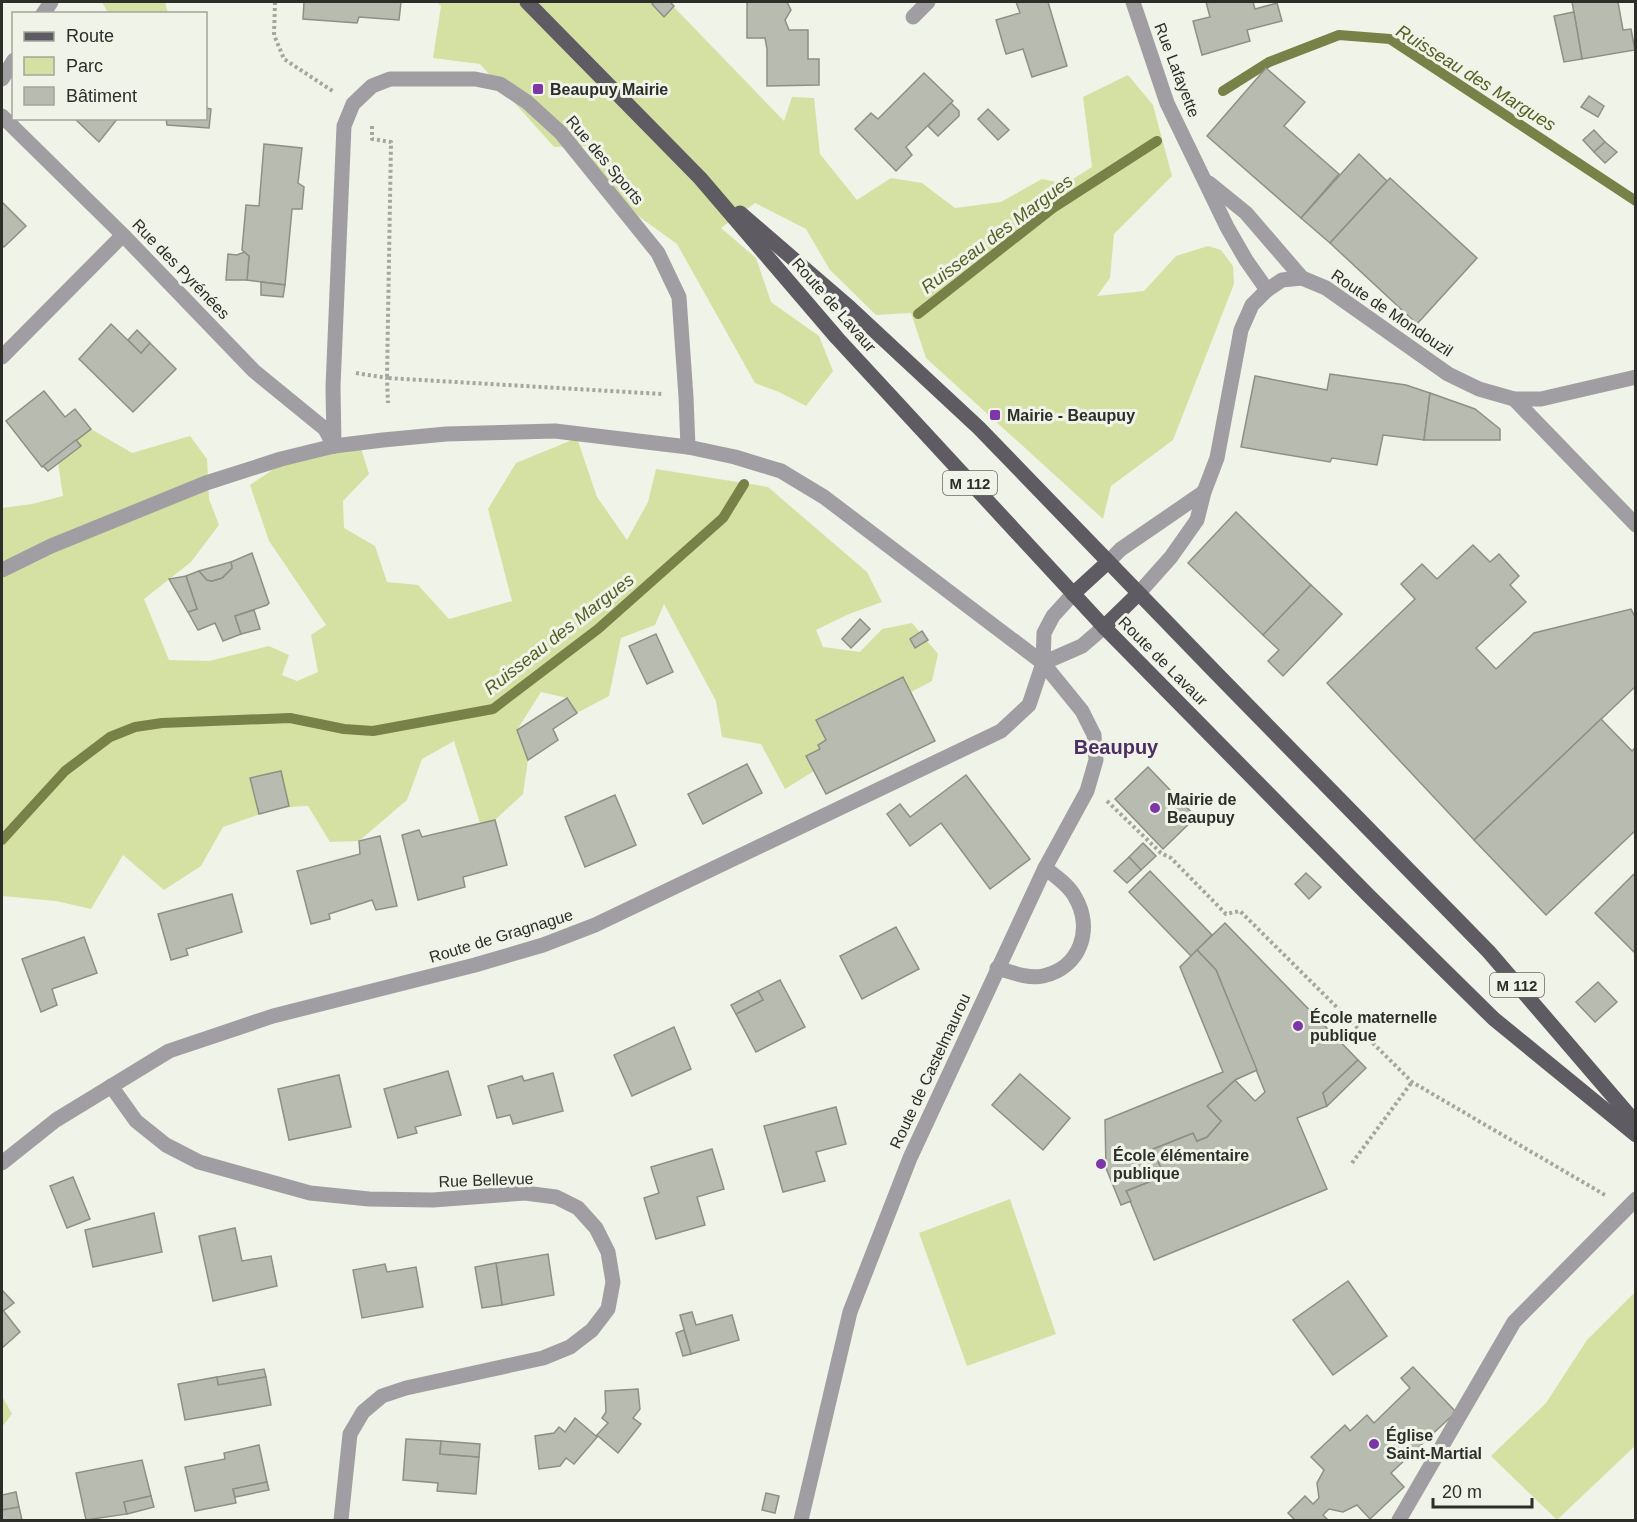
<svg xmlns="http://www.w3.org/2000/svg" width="1637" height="1522" font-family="Arial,sans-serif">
	<rect width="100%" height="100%" fill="#f0f3e7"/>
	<g fill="#d5e1a3">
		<path d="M102,2H165L168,13H108Z"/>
		<path d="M437,2H669L784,121L792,97L814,98L820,154L857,200L891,178L922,183L955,208L1001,202L1042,179L1065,184L1092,167L1083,97L1128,75L1153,105L1172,176L1114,234L1110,278L1097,296L1144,291L1176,256L1208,246L1221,250L1233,266L1234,284L1173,440L1111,486L1103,519L926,358L911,313L876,315L830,270L806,229L755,203L721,228L756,258L771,302L819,336L833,371L806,406L779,392L755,383L677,244L598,187L589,146L554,147L480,64L433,58L441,6Z"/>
		<path d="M91,429L132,453L190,436L207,459L209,499L219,525L191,562L144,599L169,660L209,661L269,646L289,655L282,675L297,681L318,672L311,635L326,625L269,541L250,485L286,461L361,448L369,474L343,501L344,528L375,546L387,582L418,585L449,619L512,601L488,509L516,463L577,438L597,497L627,540L648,502L656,469L768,487L867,572L882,602L849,614L816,630L823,647L860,652L882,629L912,623L938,654L932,681L911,692L903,677L816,720L826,740L818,745L820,749L814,771L785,789L761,744L722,737L716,701L664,604L655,625L621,638L609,696L577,713L567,698L541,692L517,730L528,760L523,794L495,820L480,823L454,741L422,759L407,800L359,841L330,842L308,806C278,806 251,817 223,827L201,866L164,890L123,855L91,909L56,901L2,896V508L32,504L63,496L58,463L80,446L76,440Z"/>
		<path d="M1010,1199L1056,1334L967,1366L919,1233Z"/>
		<path d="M1635,1292V1446L1557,1520L1491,1456L1546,1403L1587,1340Z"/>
		<path d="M2,1396L12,1414L2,1427Z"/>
	</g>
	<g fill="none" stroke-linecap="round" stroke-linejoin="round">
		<g stroke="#788147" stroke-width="10">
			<path d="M1223,91L1269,62L1339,35L1390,39L1636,201"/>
			<path d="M918,314L1053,208L1157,141"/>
			<path d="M2,840L65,771L110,737L135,727L162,723L290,718L344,729L373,731L493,709L598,629L723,518L744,484"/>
		</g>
	</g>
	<g fill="#b8bbaf" stroke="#8e9085" stroke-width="1.5">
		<path d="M304,2H401L399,20L359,17L357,23L303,19Z"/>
		<path d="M654,2H670L674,6L664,17L652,4Z"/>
		<path d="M747,2H787L791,10L785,20L789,30H808V59H819V85L767,86V49L765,38H747Z"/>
		<path d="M1016,2H1048L1067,66L1032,77L1023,49L1006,54L996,20L1020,13Z"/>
		<path d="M1206,2H1253L1255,9L1277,3L1282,21L1247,30L1250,41L1202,55L1193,21L1210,17Z"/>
		<path d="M1572,2H1618L1623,30L1631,29L1635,50L1582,59Z"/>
		<path d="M1574,12L1582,59L1564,62L1554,16Z"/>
		<path d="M1266,68L1305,102L1284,126L1339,174L1301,218L1207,136Z"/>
		<path d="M924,73L953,101L906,147L912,155L896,171L855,129L871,113L878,119Z"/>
		<path d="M1589,96L1604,106L1598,117L1581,107Z"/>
		<path d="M951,103L959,111V116L938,136L928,126Z"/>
		<path d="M206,108L211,109L209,128L167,125L166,118H206Z"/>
		<path d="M988,109L1009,130L998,140L978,119Z"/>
		<path d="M74,118H118L99,142Z"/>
		<path d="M1594,130L1605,142L1594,152L1583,140Z"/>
		<path d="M1605,142L1617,152L1605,163L1594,152Z"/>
		<path d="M264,144L302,148L298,183L304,187L302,209H292L285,285L247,280L249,256L242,250L246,205L259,206Z"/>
		<path d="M1359,154L1387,181L1330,243L1301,218Z"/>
		<path d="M1390,178L1477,258L1417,324L1330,243Z"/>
		<path d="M2,202L26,226L4,247L2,245Z"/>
		<path d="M244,252L249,256L247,280H226L228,254L237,255Z"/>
		<path d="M261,282L285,285L283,297L261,295Z"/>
		<path d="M111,324L141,353L150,343L176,369L133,412L79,359Z"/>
		<path d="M137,330L150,343L141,353L128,340Z"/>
		<path d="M1330,374L1406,385L1430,393L1424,440L1383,435L1377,465L1332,458L1330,462L1241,447L1255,376L1327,390Z"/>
		<path d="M44,391L65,417L75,409L91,429L42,467L6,421Z"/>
		<path d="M1430,393L1475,409L1500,429V440H1424Z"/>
		<path d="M76,440L81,446L48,471L43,466Z"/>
		<path d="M1236,512L1311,585L1263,635L1188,563Z"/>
		<path d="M1473,545L1490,562L1499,554L1519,576L1510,585L1526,602L1476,648L1496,669L1534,633L1631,609L1636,619V686L1474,840L1327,683L1415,599L1401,584L1422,564L1437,579Z"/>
		<path d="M252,553L269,603L267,605L235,616L241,634L223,641L215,623L198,630L188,612L197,609L186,576L199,571L207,580L212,581L222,578L232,568L231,562Z"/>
		<path d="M231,562L232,568L222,578L212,581L207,580L199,571Z"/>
		<path d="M186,576L197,609L188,612L169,579Z"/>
		<path d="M1311,585L1342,614L1283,676L1268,661L1279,650L1263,635Z"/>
		<path d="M254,610L260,629L241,634L235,616Z"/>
		<path d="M860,619L870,629L851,648L842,639Z"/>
		<path d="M922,631L928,640L915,648L910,639Z"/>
		<path d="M656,634L673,672L647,684L629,646Z"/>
		<path d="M903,677L935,741L826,794L806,756L820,749L818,745L826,740L816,720Z"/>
		<path d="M567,698L577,713L553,729L558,740L528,760L517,730Z"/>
		<path d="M1601,719L1632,751L1636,747V830L1546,915L1474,840Z"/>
		<path d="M747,764L762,793L703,824L688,794Z"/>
		<path d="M1148,767L1196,817L1163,849L1115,799Z"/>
		<path d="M281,771L289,806L259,814L250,778Z"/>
		<path d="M966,775L1030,859L990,889L941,823L910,846L887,814L900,804L910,817Z"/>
		<path d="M615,795L636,845L585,867L565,817Z"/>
		<path d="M495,820L507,865L463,877L465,887L418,900L402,835L419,830L422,837Z"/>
		<path d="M380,836L397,906L376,910L372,900L329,914L330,919L311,924L297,871L360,854L359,841Z"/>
		<path d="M1143,843L1156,856L1141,870L1129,857Z"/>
		<path d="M1129,857L1141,870L1127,883L1114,871Z"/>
		<path d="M1150,871L1212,935L1191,956L1129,892Z"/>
		<path d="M1636,872V954L1595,913Z"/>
		<path d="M1306,873L1321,887L1309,899L1295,884Z"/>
		<path d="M232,894L242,932L186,949L188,955L171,960L158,914Z"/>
		<path d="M1225,923L1358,1060L1323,1093L1327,1106L1297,1118L1327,1189L1154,1260L1126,1191L1164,1176L1153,1149L1193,1133L1197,1141L1207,1137L1221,1121L1207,1106L1235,1080L1255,1101L1265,1092L1216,970L1197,950Z"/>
		<path d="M896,927L919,969L862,999L840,956Z"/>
		<path d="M84,937L97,973L52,989L57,1005L41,1012L22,959Z"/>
		<path d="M1197,950L1216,970L1257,1070L1235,1080L1207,1106L1221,1121L1207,1137L1197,1141L1193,1133L1153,1149L1164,1176L1126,1191L1131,1201L1121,1205L1106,1168L1105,1120L1223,1072L1180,967Z"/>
		<path d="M780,980L805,1027L756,1052L736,1014L763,1000L758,991Z"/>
		<path d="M1598,982L1617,1002L1595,1022L1576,1002Z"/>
		<path d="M758,991L763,1000L736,1014L731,1005Z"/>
		<path d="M674,1027L691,1069L632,1096L614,1055Z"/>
		<path d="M1358,1060L1366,1068L1327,1106L1323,1093Z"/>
		<path d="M448,1071L461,1115L415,1127L417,1133L398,1138L384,1089Z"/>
		<path d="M553,1073L563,1111L513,1124L510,1115L497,1118L488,1086L522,1076L524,1081Z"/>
		<path d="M1020,1074L1070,1118L1043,1150L992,1105Z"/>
		<path d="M339,1075L351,1127L289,1140L278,1089Z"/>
		<path d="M836,1107L846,1144L816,1152L825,1181L783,1192L764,1126Z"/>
		<path d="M712,1149L724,1189L697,1197L705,1225L656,1239L644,1198L659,1193L651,1167Z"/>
		<path d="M73,1177L90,1219L67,1228L50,1186Z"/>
		<path d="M154,1213L162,1252L93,1267L85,1230Z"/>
		<path d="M235,1228L242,1261L271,1256L277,1286L213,1301L199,1236Z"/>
		<path d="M548,1254L554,1295L502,1305L496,1263Z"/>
		<path d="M496,1263L502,1305L482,1308L475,1267Z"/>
		<path d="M385,1264L387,1272L416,1267L423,1307L362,1318L353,1270Z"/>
		<path d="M1348,1281L1387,1336L1333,1375L1293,1320Z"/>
		<path d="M2,1290L14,1303L3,1311L2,1309Z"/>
		<path d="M2,1309L20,1332L2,1348Z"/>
		<path d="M692,1312L696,1325L732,1315L739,1340L691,1354L680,1315Z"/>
		<path d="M684,1330L691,1354L683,1356L676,1333Z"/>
		<path d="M1413,1367L1456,1412L1391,1473L1404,1487L1370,1519L1357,1505L1343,1512L1329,1509L1323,1515L1328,1520H1295L1288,1513L1305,1496L1313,1504L1319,1498L1317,1483L1324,1470L1311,1457L1345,1425L1350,1431L1367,1415L1374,1423L1410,1388L1401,1378Z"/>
		<path d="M264,1369L266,1377L218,1385L217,1377Z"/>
		<path d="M217,1377L218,1385L266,1377L271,1405L185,1420L178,1384Z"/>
		<path d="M638,1389L640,1409L633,1418L641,1424L618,1453L598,1436L574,1464L566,1458L560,1466L539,1469L535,1436L554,1433L559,1427L565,1432L575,1418L596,1436L608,1423L602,1418L606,1412L605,1391Z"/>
		<path d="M406,1439L441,1441L440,1454L479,1457L476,1494L437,1491L438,1483L403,1480Z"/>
		<path d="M441,1441L480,1444L479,1457L440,1454Z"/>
		<path d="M259,1445L267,1482L233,1489L236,1503L195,1511L185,1467L225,1459L224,1453Z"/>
		<path d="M142,1460L151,1496L124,1502L127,1514L86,1520L76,1473Z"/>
		<path d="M267,1482L269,1490L235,1497L233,1489Z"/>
		<path d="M16,1492L19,1507L2,1510V1495Z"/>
		<path d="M766,1493L779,1496L775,1513L762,1510Z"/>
		<path d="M151,1496L154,1507L127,1514L124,1502Z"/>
		<path d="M19,1507L22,1520H2V1510Z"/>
	</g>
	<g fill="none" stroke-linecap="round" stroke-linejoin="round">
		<g stroke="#a4a79e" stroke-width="4" stroke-dasharray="3 3" stroke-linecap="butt">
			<path d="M275,2L274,35L284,59L334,92"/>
			<path d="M372,126V139L391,142L387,378L662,394"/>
			<path d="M356,373L387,378L388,403"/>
			<path d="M1107,801L1161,853L1171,858L1226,914L1240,911L1412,1082L1605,1195"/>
			<path d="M1352,1163L1412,1082"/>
		</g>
		<g stroke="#a19ea3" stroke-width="15">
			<path d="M913,17L928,2"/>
			<path d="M1514,399L1636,525"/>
			<path d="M334,446L333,387L344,126L353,104L372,86L390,79H475L500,84L527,102L561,133L658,253L679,297L686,397L688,447"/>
			<path d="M997,968C1011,972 1028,979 1043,976C1080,968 1094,929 1075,897C1069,885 1055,876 1045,868"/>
			<path d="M1399,1520L1514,1322L1636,1199"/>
		</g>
		<g stroke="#a19ea3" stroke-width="15">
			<path d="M1133,2L1167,103L1227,227L1246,260L1267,290"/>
			<path d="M43,14L51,2"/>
			<path d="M2,79L14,60"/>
			<path d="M2,116L123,235L254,371L325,429L334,446"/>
			<path d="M1209,183L1246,213L1302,278"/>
			<path d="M2,357L123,235"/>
			<path d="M2,570L51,546L206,483L281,459L334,446L383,440L446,434L555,431L688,447L735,457L781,471L824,497L1043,663"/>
			<path d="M111,1086L136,1121L166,1145L199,1162L310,1193L369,1199L433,1200L525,1193L556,1197L578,1208L596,1228L608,1252L613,1282L608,1309L592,1330L570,1347L543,1358L406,1388L382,1396L363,1412L350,1434L341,1520"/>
		</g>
		<g stroke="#a19ea3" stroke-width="15">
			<path d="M1108,562L1121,549L1204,492"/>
			<path d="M1138,594L1171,557L1197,520L1204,492L1217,458L1241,330L1252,305L1267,290L1282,280L1302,278L1326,288L1448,374L1479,389L1514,399H1541L1636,377"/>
			<path d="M1043,663L1082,646L1104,627"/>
			<path d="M2,1163L56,1120L169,1051L273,1016L475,965L543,945L595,925L1001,731L1029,705L1043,663L1044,633L1053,616L1073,594"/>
			<path d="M801,1520L850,1312L910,1158L1045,868L1087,791L1096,760L1094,735L1082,711L1043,663"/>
		</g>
		<g stroke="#5f5b63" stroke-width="15">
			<path d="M527,2L700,178L837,338L1104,627L1370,897L1494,1019L1636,1135"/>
			<path d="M740,213L849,307L979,428L1216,673L1489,952L1636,1123"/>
			<path d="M1073,594L1108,562"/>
			<path d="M1104,627L1138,594"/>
		</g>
	</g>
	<g fill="#7d36a8" stroke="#f0f3e7" stroke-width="2">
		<rect x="532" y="83" width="12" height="12" rx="3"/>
		<rect x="989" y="409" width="12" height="12" rx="3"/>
		<circle cx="1155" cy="808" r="6"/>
		<circle cx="1298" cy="1026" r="6"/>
		<circle cx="1101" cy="1164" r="6"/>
		<circle cx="1374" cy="1444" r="6"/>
	</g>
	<g text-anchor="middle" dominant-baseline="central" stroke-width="6" stroke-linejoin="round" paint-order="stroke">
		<g fill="#f0f3e7" stroke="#686963" stroke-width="1.5">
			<rect x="943" y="471" width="54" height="24" rx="4.5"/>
			<rect x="1490" y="973" width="54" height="24" rx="4.5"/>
		</g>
		<g font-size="15" font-weight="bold" fill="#2d2e2a">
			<text x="970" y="483">M 112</text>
			<text x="1517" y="985">M 112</text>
		</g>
		<g font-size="16" fill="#2d2e2a" stroke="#f0f3e7">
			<text transform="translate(1177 70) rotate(69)">Rue Lafayette</text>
			<text transform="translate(605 160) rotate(50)">Rue des Sports</text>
			<text transform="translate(181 269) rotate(46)">Rue des Pyrénées</text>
			<text transform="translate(834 305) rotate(49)">Route de Lavaur</text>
			<text transform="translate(1392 313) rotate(34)">Route de Mondouzil</text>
			<text transform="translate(1163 661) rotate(45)">Route de Lavaur</text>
			<text transform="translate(501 936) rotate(-17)">Route de Gragnague</text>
			<text transform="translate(930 1071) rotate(-65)">Route de Castelmaurou</text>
			<text transform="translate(486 1180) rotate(-2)">Rue Bellevue</text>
		</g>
		<g font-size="16" font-weight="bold" fill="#2d2e2a" stroke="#f0f3e7" text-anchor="start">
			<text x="550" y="89">Beaupuy Mairie</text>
			<text x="1007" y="415">Mairie - Beaupuy</text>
			<text x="1167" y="799">Mairie de<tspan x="1167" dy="18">Beaupuy</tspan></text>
			<text x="1310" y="1017">École maternelle<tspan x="1310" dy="18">publique</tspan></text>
			<text x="1113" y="1155">École élémentaire<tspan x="1113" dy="18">publique</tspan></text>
			<text x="1386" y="1435">Église<tspan x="1386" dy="18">Saint-Martial</tspan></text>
		</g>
		<g font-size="18" font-style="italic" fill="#555e23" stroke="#f0f3e7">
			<text transform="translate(1476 78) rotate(32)">Ruisseau des Margues</text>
			<text transform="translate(997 234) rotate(-37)">Ruisseau des Margues</text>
			<text transform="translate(559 634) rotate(-38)">Ruisseau des Margues</text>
		</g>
		<g font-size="20" font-weight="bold" fill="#4e2c64" stroke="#f0f3e7">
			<text x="1116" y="747">Beaupuy</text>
		</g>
	</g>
	<rect width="1637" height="1522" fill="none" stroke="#2d2e2a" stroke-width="6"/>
	<rect x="12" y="12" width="195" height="108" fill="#f0f3e7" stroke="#a2a49b" stroke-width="1.5"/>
	<rect x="24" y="32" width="30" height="9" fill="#5f5b63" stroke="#a2a49b" stroke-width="1.5"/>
	<text x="66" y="42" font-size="18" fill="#2d2e2a">Route</text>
	<rect x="24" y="57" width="30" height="18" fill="#d5e1a3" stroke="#a2a49b" stroke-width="1.5"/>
	<text x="66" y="72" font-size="18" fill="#2d2e2a">Parc</text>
	<rect x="24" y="87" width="30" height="18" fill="#b8bbaf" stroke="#a2a49b" stroke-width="1.5"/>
	<text x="66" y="102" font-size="18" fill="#2d2e2a">Bâtiment</text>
	<path d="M1433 1498v9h99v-9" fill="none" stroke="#2d2e2a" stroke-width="3"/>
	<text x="1442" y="1498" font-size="18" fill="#2d2e2a" stroke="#f0f3e7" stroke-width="4.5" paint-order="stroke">20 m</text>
</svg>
